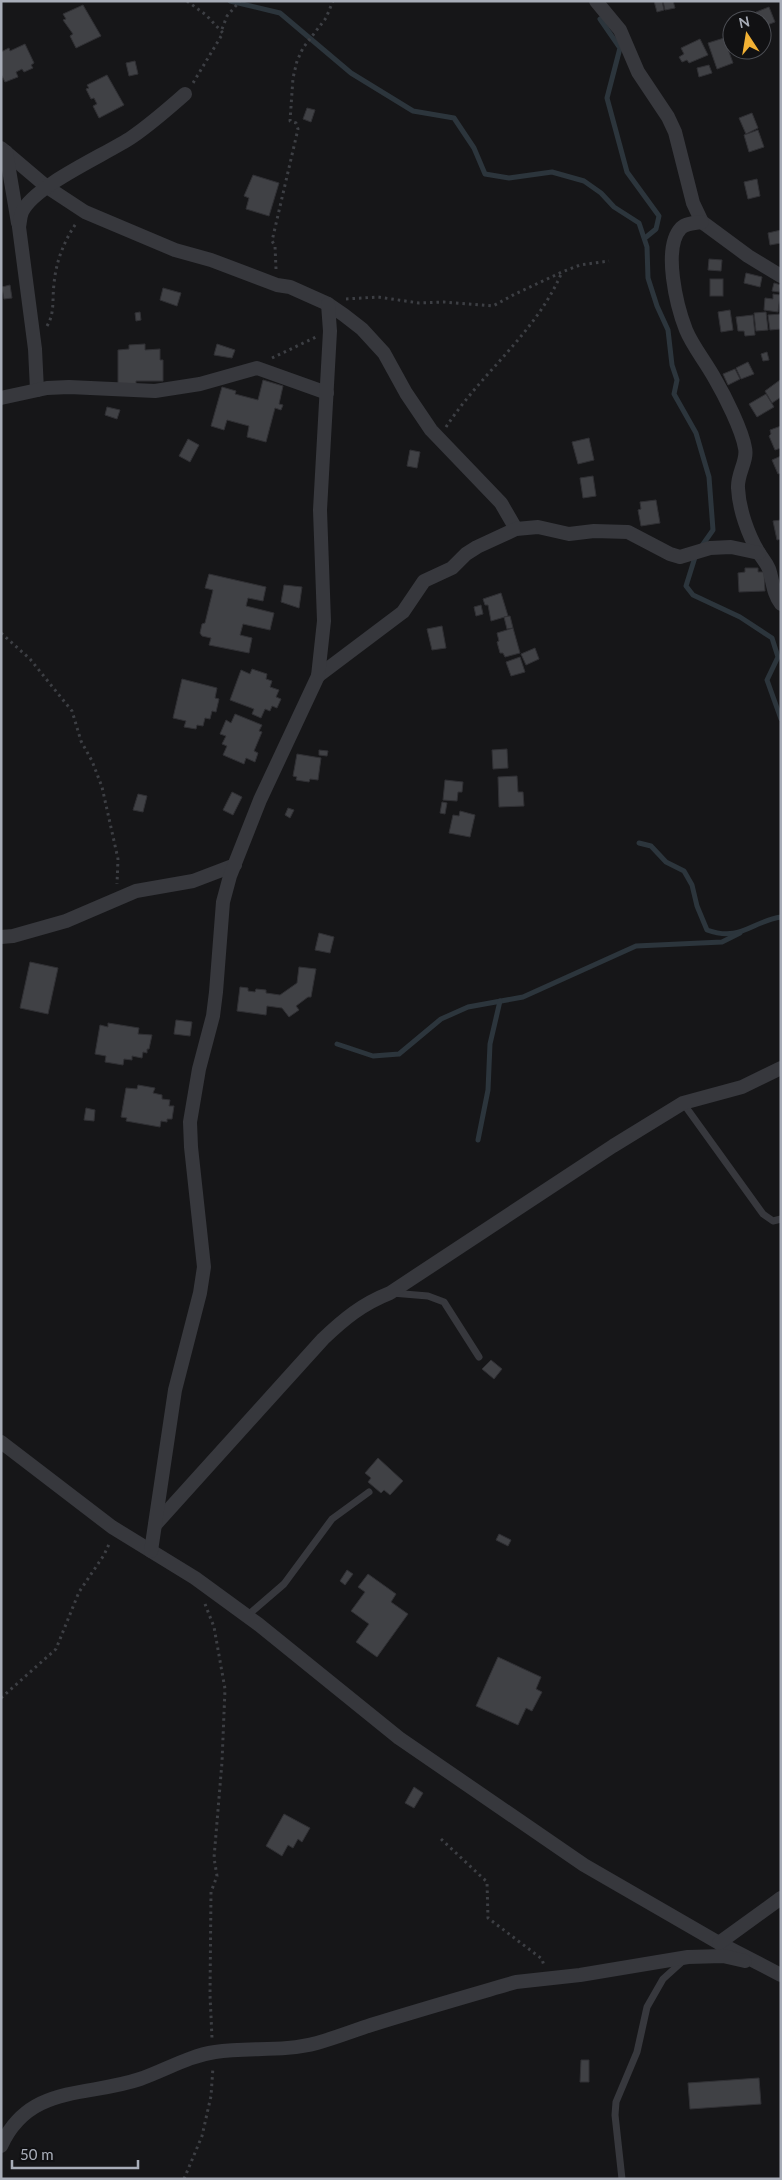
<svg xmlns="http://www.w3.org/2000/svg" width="782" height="2180" font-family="Lato,sans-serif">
	<rect width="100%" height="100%" fill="#161618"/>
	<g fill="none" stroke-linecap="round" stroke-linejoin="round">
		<g stroke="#2c353c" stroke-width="5">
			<path d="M230,1L280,13L351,73L413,111L454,118L474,148L485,174L509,178L552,172L584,181L601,193L614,207L639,223L647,247L648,278L657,306L668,330L672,365L677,380L674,394L696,433L709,477L713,530L701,547"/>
			<path d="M600,19L620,48L607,98L627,172L659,216L656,229L645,238"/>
			<path d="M696,554L686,586L693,595L740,617L772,638L778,657L767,680L781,719"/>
			<path d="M639,843L651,846L666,862L684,871L692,885L697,906L707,930C741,942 750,922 781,917"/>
			<path d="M337,1044L373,1056L399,1054L441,1019L468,1007L523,997L636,946L722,942L740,933"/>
			<path d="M478,1140L488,1090L490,1044L500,1001"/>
		</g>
	</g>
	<g fill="#404145" stroke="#303034">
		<path d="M654,1H662L664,10L657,12Z"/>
		<path d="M663,1H673L675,8L665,10Z"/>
		<path d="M83,5L101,36L76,48L70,36L73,34L63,20L66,19L63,14Z"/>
		<path d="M769,7L775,22L762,27V20H759L756,12Z"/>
		<path d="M724,38L733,63L717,69L708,43Z"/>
		<path d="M700,39L708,55L689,63L687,60L682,62L679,57L684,54L681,48Z"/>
		<path d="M25,44L34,63L31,65L33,68L24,72L22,69L16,72L18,77L5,82L1,74V52L9,48L10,51Z"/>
		<path d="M135,61L138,74L129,76L126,63Z"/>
		<path d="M709,65L712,73L699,77L697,68Z"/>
		<path d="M107,75L124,105L99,118L93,106L97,104L94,98L91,99L86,89L89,88L87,85Z"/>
		<path d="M307,108L315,110L311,122L303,119Z"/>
		<path d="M752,113L758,128L746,134L739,118Z"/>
		<path d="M758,130L764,147L749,152L744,135Z"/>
		<path d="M253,175L279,183L269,216L246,209L249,198L244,196Z"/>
		<path d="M757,179L760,196L748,199L744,182Z"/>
		<path d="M781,230V243L770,245L768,233Z"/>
		<path d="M709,259L722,260L721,271L708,270Z"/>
		<path d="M746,273L762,277L760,287L744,283Z"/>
		<rect x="710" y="279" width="13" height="17"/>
		<path d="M774,283L781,285L779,292L772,291Z"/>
		<path d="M10,285L12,298L4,299L2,287Z"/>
		<path d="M163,288L181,293L177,306L160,300Z"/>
		<path d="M773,294L780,295L778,312L764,310L765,298L773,299Z"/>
		<path d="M730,310L733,330L721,332L718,312Z"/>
		<path d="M140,312L141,320L136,321L135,313Z"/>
		<path d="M766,312L768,330L756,331L754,313Z"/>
		<path d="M781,314V329L770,330L768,315Z"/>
		<path d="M753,315L755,335L745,336L744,331H738L736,317Z"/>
		<path d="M145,344V350L160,349V360H163V381H136V387H118V350L129,349V345Z"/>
		<path d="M217,344L235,350L232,358L214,355Z"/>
		<path d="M767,352L769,360L763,361L761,354Z"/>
		<path d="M748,362L754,374L741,379L736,368Z"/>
		<path d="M735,369L740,379L728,385L723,374Z"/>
		<path d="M263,380L283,386L279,404L283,405L281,410L275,408L266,442L247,437L249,426L227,420L224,430L211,426L222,387L236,391L235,394L258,400Z"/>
		<path d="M780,380L781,397L772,403L765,391Z"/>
		<path d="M766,394L774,407L757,417L749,404Z"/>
		<path d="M107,407L120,410L117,419L105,415Z"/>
		<path d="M781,426V448L775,450L769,436L771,434L770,430Z"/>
		<path d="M589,438L594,460L578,464L572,442Z"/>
		<path d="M188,439L199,445L190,462L179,456Z"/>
		<path d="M410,450L420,452L417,468L407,466Z"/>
		<path d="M781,456V473L778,474L772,460Z"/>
		<path d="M593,476L596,496L583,498L580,478Z"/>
		<path d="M656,500L660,523L641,526L638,510L641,509L640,502Z"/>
		<path d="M781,520V539L777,540L773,521Z"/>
		<path d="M745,568H758V572H764L765,591L739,592L738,573L745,572Z"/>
		<path d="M209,574L266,587L263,601L248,598L246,606L274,613L270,630L243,624L240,635L252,638L249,653L209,645L211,638L202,636L200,633L202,624L205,623L213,590L205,588Z"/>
		<path d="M284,585L302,587L299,608L281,602Z"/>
		<path d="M501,593L508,616L491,621L488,605H485L483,599Z"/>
		<path d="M481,605L483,614L476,616L474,607Z"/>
		<path d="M510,616L513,628L507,629L504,617Z"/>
		<path d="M442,626L446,648L432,650L427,629Z"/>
		<path d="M513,628L520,653L505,657L503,653H500L497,642L499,641L497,633Z"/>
		<path d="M535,648L539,659L526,665L521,654Z"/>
		<path d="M520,657L525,672L511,676L506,662Z"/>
		<path d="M252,669L267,674L266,679L272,681L270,687L279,690L276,697L281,699L277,708L272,706L270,711L265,709L261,718L252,714L254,709L230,700L241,670L250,674Z"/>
		<path d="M182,679L217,688L215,698L219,699L216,712L212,711L210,719L205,718L203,726L197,725L196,729L184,727L186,721L173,718Z"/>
		<path d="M235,714L262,725L259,731L262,732L254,751L258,753L255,762L246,758L244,764L223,755L227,746L222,744L226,736L220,734L226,720L231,723Z"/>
		<path d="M507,749L508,768L493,769L492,750Z"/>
		<path d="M319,750L328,751L327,756L319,755Z"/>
		<path d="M297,754L321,758L318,780L310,779L309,782L296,780L297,777L293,776Z"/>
		<path d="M517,776L518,792H523L524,806L499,807L498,777Z"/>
		<path d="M445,780L463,782L462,792H458L457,801L443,800Z"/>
		<path d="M232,792L242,797L233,815L223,810Z"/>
		<path d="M138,794L147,796L143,812L133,810Z"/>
		<path d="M442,802L447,803L445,814L440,813Z"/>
		<path d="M288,808L294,810L290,818L285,815Z"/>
		<path d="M460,811L475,815L470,837L449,833L453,815L459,816Z"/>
		<path d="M319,933L334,937L330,953L315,950Z"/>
		<path d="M30,962L58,968L48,1014L20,1008Z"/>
		<path d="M299,967L316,969L311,997H308L296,1006L299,1010L289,1017L282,1008L267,1006L266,1015L237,1011L240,987L248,988V991L255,992L256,989L266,990V993L280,995L297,983Z"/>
		<path d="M176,1020L192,1022L190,1036L174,1034Z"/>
		<path d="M108,1023L139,1028L138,1034L152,1035L149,1049H147V1053L143,1052L142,1058L132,1056V1060L124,1059L123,1065L105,1062L106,1056L95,1054L100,1025L108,1027Z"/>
		<path d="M138,1085L155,1088L153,1093L162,1095V1099L170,1100L169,1106H174L172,1119H167V1122L161,1121L160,1127L126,1121L127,1118L121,1117L126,1088L137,1089Z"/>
		<path d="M86,1108L95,1110L94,1121L84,1120Z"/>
		<path d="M491,1360L502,1369L494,1379L482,1369Z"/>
		<path d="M378,1458L403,1481L390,1495L384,1490L381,1493L368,1482L371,1478L365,1473Z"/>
		<path d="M499,1534L511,1540L508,1546L496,1540Z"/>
		<path d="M347,1570L353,1574L345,1585L340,1581Z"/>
		<path d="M368,1574L396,1594L391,1602L408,1614L377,1657L356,1642L369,1624L351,1611L365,1592L358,1587Z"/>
		<path d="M498,1657L541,1677L536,1689L542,1692L532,1711L526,1708L518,1725L476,1706Z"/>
		<path d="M414,1787L423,1793L414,1808L405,1803Z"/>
		<path d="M284,1814L310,1828L302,1842L298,1839L293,1848L288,1845L282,1856L266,1846Z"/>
		<path d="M581,2060H589V2082H580Z"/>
		<path d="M759,2078L761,2104L690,2109L688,2083Z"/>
	</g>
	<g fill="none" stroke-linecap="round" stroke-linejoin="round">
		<g stroke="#3d3f44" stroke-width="3" stroke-dasharray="2.5 4" stroke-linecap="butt">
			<path d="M187,1L206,15L223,33L193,83"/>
			<path d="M222,29L227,16L240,1"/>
			<path d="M276,269L275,246L272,241L298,129L296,123L290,121L293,78L297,61L303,48L326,18L333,1"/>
			<path d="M346,299L378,297L419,303L444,302L493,306L515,294L562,272L580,265L609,261"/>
			<path d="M47,326C55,313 52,299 54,284C56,261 64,241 77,222"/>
			<path d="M272,358L316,337"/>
			<path d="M446,427C482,372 536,333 562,272"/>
			<path d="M1,633L30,659L72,711L81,741L92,761L102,787L118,859L117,884"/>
			<path d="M205,1604L214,1627L225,1689L222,1762L214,1858L217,1876L211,1892L210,1995L212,2038"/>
			<path d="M1,1698L56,1649L79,1592L104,1555L110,1542"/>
			<path d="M441,1839L487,1882L488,1918L542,1959L544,1966"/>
			<path d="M184,2179L202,2136L211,2096L213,2067"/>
		</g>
		<g stroke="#37383d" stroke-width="7">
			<path d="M683,1103L763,1214L773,1221L781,1219"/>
			<path d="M392,1293L428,1296L444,1302L479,1357"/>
			<path d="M247,1616L284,1584L332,1519L369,1492"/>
			<path d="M622,2179L615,2115L616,2102L637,2052L647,2007L663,1979L684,1960"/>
		</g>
		<g stroke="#37383d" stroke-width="14">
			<path d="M596,1L620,30L638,72L668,117L675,132L693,203L702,222L748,256L781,276"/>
			<path d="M1,148L47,187L85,212L175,250L211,260L277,285L290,287L328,304L344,315L362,329L384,353L406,393L431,430L501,503L516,529"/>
			<path d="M6,152L18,223"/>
			<path d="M702,222C695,223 686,223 681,228C662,248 677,307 686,330C693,347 706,362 715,379C725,396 742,430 745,448C748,460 737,474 738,488C739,509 748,535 759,553C762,558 766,562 769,569C773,581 773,594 781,604"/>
			<path d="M37,390L35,349L19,227C20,222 20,217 22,212C35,185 105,155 132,137C151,124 168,109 185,94"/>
			<path d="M1,398L47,388L69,387L155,391L200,384L257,368L327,393"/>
			<path d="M318,676L403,612L424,581L452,568L466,554L477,547L516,529L538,527L569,534L594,531L628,532L670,554L680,557L710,548L731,547L759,553"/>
			<path d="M1,937L13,936L66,921L136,891L193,881L235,865"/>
			<path d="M1,1442L112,1527L195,1578L258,1624L399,1738L584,1865L719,1943L781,1975"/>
			<path d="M155,1525L323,1339C344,1319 362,1304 390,1293L613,1146L683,1103L742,1087L781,1068"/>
			<path d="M151,1551L175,1390L200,1293L204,1267L191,1147L190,1122L199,1069L213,1016L216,992L223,902L230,876L260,800L318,676L324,621L320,510L330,331L328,304"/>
			<path d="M719,1943L781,1898"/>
			<path d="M1,2146C29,2084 87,2097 140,2079C166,2070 188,2056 215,2052C249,2047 284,2052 317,2043C335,2038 353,2031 371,2025C419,2010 468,1996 516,1982L580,1975L688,1957L723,1956L745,1961"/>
		</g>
	</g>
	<rect width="782" height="2180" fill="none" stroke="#a8adb8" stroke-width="5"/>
	<g transform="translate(747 35) rotate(348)"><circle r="24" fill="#111113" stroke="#4d4f55"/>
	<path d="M0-4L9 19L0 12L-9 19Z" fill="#f2b134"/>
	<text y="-8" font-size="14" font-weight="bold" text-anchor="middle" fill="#a8adb8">N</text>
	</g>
	<path d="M12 2160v8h126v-8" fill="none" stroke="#a8adb8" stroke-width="2.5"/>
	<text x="20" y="2160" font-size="15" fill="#a8adb8" stroke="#111113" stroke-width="4" paint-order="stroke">50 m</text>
</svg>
